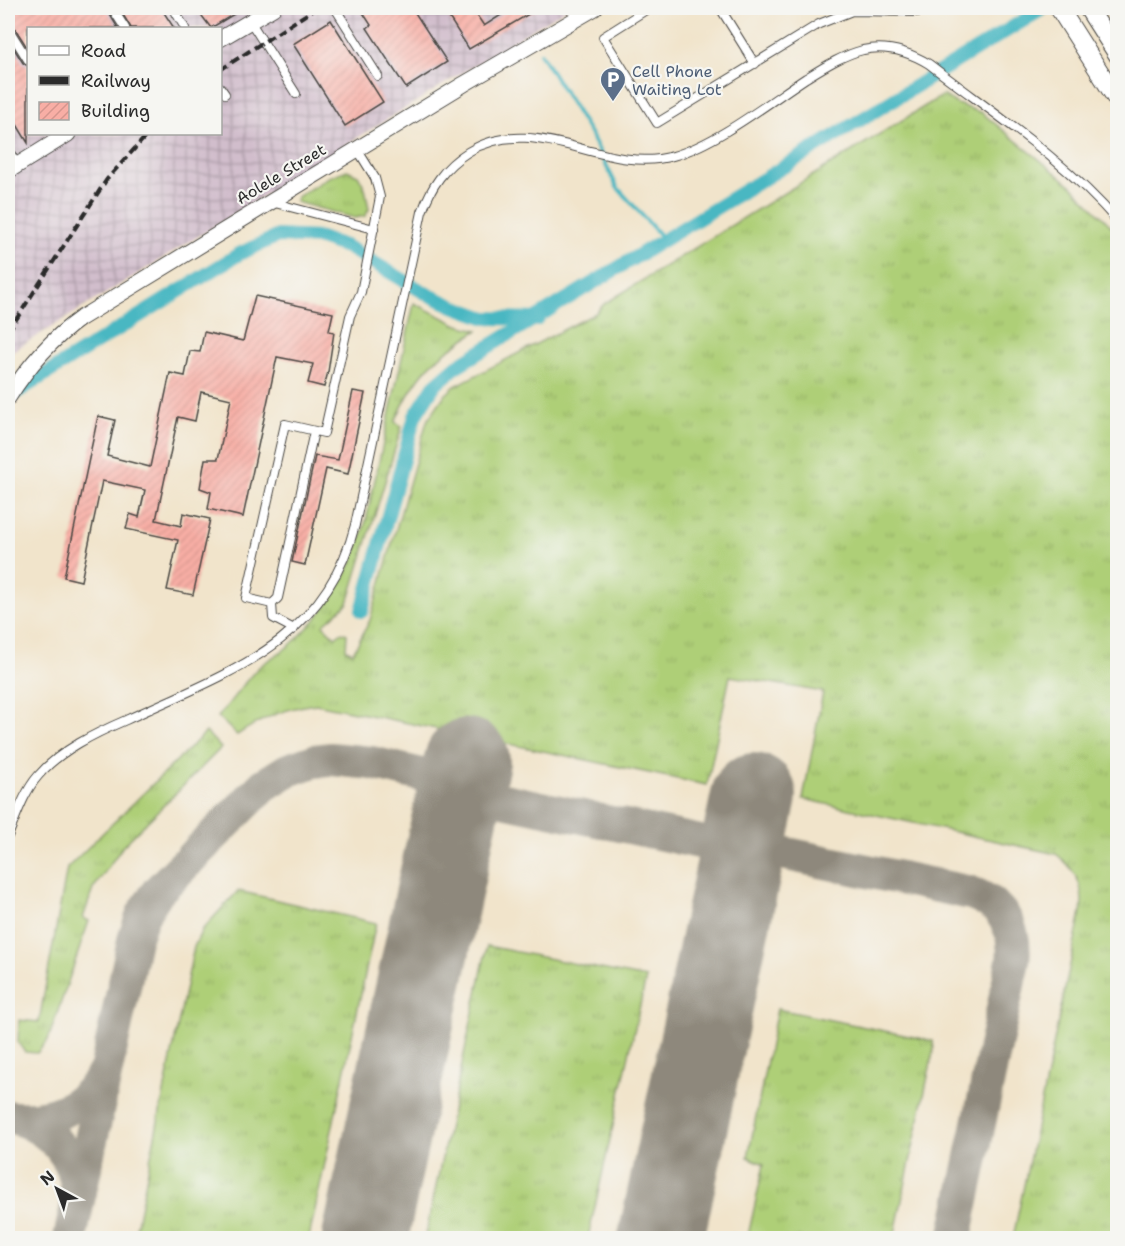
<svg xmlns="http://www.w3.org/2000/svg" width="1125" height="1246" font-family="'Shantell Sans',sans-serif">
	<defs>
		<pattern id="industrial-grid" width="8" height="8" patternUnits="userSpaceOnUse" patternTransform="scale(1.5)"><rect width="8" height="8" fill="#d1bdcc"/><path d="M0 4h8M4 0v8" fill="none" stroke="#aa9aa6"/></pattern>
		<pattern id="grass-tufts" width="24" height="20" patternUnits="userSpaceOnUse" patternTransform="scale(1.5)"><rect width="24" height="20" fill="#aecf77"/><path d="M3 7l-1-3M5 7V3M7 7l1-3M15 17l-1-3M17 17v-4M19 17l1-3" fill="none" stroke="#96b267"/></pattern>
		<pattern id="building-hatch" width="6" height="6" patternUnits="userSpaceOnUse" patternTransform="scale(1.5)"><rect width="6" height="6" fill="#f8aea5"/><path d="M-1 1l2-2M0 6l6-6M5 7l2-2" fill="none" stroke="#d5968e"/></pattern>
	</defs>
	<rect width="100%" height="100%" fill="#f6f6f2"/>
	<filter id="ink" filterUnits="userSpaceOnUse"><feTurbulence type="fractalNoise" baseFrequency=".0167" numOctaves="2"/><feDisplacementMap in="SourceGraphic" scale="12" xChannelSelector="R" yChannelSelector="G"/><feConvolveMatrix kernelMatrix="1 2 1 2 8 2 1 2 1" color-interpolation-filters="sRGB"/></filter>
	<filter id="wash" filterUnits="userSpaceOnUse"><feTurbulence type="fractalNoise" baseFrequency=".008" numOctaves="4" result="noise"/><feDisplacementMap in="SourceGraphic" scale="24" xChannelSelector="R" yChannelSelector="G"/><feGaussianBlur stdDeviation="1.35" result="paint"/><feColorMatrix in="noise" values="0 0 0 0 0 0 0 0 0 0 0 0 0 0 0 0 0 1.4 0 .05"/><feComposite in="paint" operator="in"/></filter>
	<g filter="url(#wash)">
		<rect width="100%" height="100%" fill="#f1e4cb"/>
		<path fill="url(#industrial-grid)" fill-rule="evenodd" d="M8,8H567L8,354ZM28,28H220V134H28Z"/>
		<g fill="url(#grass-tufts)" stroke="#6c7d51" stroke-width="1.5">
			<path d="M943,95L957,104L982,113L1072,186L1117,232V1238H1013L1081,912C1085,887 1076,869 1056,854L803,799L823,692L730,676L707,785L316,704C285,708 263,718 237,735L218,717C231,701 243,684 256,670C265,660 280,654 290,645C328,611 351,574 365,525L414,303L458,325L478,330C431,361 418,370 395,422L402,426L348,603L323,625L335,637L342,632L347,634L346,650L353,653L370,620L427,421L444,396L455,386L596,313L604,304Z"/>
			<path d="M347,170L358,175L365,188L369,209L365,216L355,218L296,202L297,197L329,177Z"/>
			<path d="M206,732L221,748L123,846L93,889L83,918L89,921L48,1040L37,1053L25,1052L18,1043L19,1020L39,1022L67,868Z"/>
			<path d="M238,891L376,923L309,1238H134L194,947L202,930Z"/>
			<path d="M487,946L646,978L588,1238H425Z"/>
			<path d="M777,1009L933,1041L934,1048L894,1238H730L731,1234L748,1236L764,1164L748,1157Z"/>
		</g>
		<g fill="none" stroke-linecap="round" stroke-linejoin="round">
			<path stroke="#49b7c2" stroke-width="4" d="M540,53L591,135L617,187L664,240"/>
			<g stroke="#49b7c2" stroke-width="14">
				<path d="M9,397L239,254L278,236L320,238L347,247L427,294L453,306L486,318L538,319"/>
				<path d="M362,611L415,416L434,386L457,366L1044,8"/>
			</g>
			<g stroke="#8e887b" stroke-width="34">
				<path d="M8,1117C48,1123 83,1109 104,1073"/>
				<path d="M17,1118C51,1129 77,1158 78,1195"/>
				<path d="M70,1238L134,940L143,914L158,891L264,785L288,770L314,761L331,759L372,763L422,775L503,800L700,842L787,854L971,893C1002,904 1017,929 1013,961L955,1238"/>
			</g>
			<g stroke="#8e887b" stroke-width="86">
				<path d="M365,1238L467,761"/>
				<path d="M661,1238L754,796"/>
			</g>
		</g>
		<g id="blocks">
			<g fill="url(#building-hatch)">
				<path d="M8,8H106L118,28H28V49L13,25L8,22Z"/>
				<path d="M119,8H161L174,28H131Z"/>
				<path d="M196,8H244L211,28Z"/>
				<path d="M360,8H412L447,62L406,88L367,28L371,25Z"/>
				<path d="M443,8H472L484,26L512,8H539L469,49Z"/>
				<path d="M331,20L383,102L345,126L293,44Z"/>
				<path d="M8,39L23,63L28,66V143L8,110Z"/>
				<path d="M255,296L333,313L329,331L334,332L328,372L324,387L308,383L313,364L277,357L243,517L208,509L211,492L200,488L205,459H218L231,399L201,392L195,421L178,417L156,520L181,526L183,513L210,519L193,595L167,590L178,540L126,529L130,514L139,517L145,490L102,481L81,581L64,577L98,416L115,420L107,456L150,467L170,373L185,376L190,351L200,352L204,332L243,341Z"/>
				<path d="M353,391L365,393L348,474L326,469L305,565L292,562L315,456L338,460Z"/>
			</g>
		</g>
	</g>
	<g filter="url(#ink)">
		<use href="#blocks" fill-opacity="0" stroke="#494743" stroke-width="1.5"/>
		<g fill="none" stroke-linecap="round" stroke-linejoin="round">
			<defs>
				<g id="service">
					<path d="M112,8L125,28"/>
					<path d="M335,8L378,76"/>
					<path d="M432,8L434,11"/>
					<path d="M649,8L603,37L657,123L819,24L852,11L916,12L955,8"/>
					<path d="M720,8L755,64"/>
					<path d="M176,13L185,28"/>
					<path d="M250,21L296,94"/>
					<path d="M8,28L28,60"/>
					<path d="M220,87L225,94"/>
					<path d="M8,149L17,165"/>
					<path d="M271,202L374,229"/>
					<path d="M314,431L278,598L272,604L246,598L285,424L324,433L350,316L361,292L380,197L375,178L357,149"/>
					<path d="M272,604L273,618L294,629"/>
					<path d="M8,836C16,817 24,792 38,776C60,750 96,733 126,720C225,674 325,644 355,525L422,212C431,187 444,167 468,152C536,110 605,176 673,156C716,144 768,103 806,78C824,67 843,55 863,50C886,45 909,52 929,64C994,114 1064,159 1118,222"/>
				</g>
				<g id="minor">
					<path d="M220,39L273,8"/>
					<path d="M8,171L68,134"/>
					<path d="M8,398C28,366 50,340 81,318L464,84L595,8"/>
				</g>
				<g id="tertiary">
					<path d="M1059,8L1118,101"/>
					<path d="M1088,8L1118,55"/>
				</g>
			</defs>
			<use href="#service" stroke="#494743" stroke-width="10"/>
			<use href="#minor" stroke="#494743" stroke-width="17"/>
			<use href="#tertiary" stroke="#494743" stroke-width="20"/>
			<use href="#service" stroke="#fff" stroke-width="8"/>
			<use href="#minor" stroke="#fff" stroke-width="15"/>
			<use href="#tertiary" stroke="#fff" stroke-width="18"/>
			<g stroke="#2b2b2b" stroke-width="4" stroke-dasharray="9 4.5" stroke-linecap="butt">
				<path d="M220,70L316,8"/>
				<path d="M8,332L107,179L148,134"/>
			</g>
		</g>
	</g>
	<defs>
		<symbol id="parking-pin" viewBox="-11 -11 22 30"><path d="M0 17L-7.5 6A9.5 9.5 0 1 1 7.5 6Z" fill="#5c6f8a" stroke="#f6f6f2"/><path d="M-3.5-5.5H1a3.5 3.5 0 0 1 0 7H-1V5.5H-3.5ZM-1-3.4V-.6H.8a1.4 1.4 0 0 0 0-2.8Z" fill="#fff"/></symbol>
	</defs>
	<g fill-rule="evenodd">
		<use href="#parking-pin" x="598" y="65" width="30" height="40"/>
	</g>
	<g text-anchor="middle" dominant-baseline="central" stroke-width="4.5" stroke-linejoin="round" paint-order="stroke">
		<g font-size="16" fill="#4e5e75" stroke="#f6f6f2" text-anchor="start">
			<text x="632" y="71">Cell Phone<tspan x="632" dy="18">Waiting Lot</tspan></text>
		</g>
		<g font-size="16" fill="#2b2b2b" stroke="#f6f6f2">
			<text transform="translate(281 174) rotate(-31)">Aolele Street</text>
		</g>
	</g>
	<rect width="1125" height="1246" fill="none" stroke="#f6f6f2" stroke-width="30"/>
	<rect x="27" y="27" width="195" height="108" fill="#f6f6f2" stroke="#a5a5a2" stroke-width="1.5"/>
	<rect x="39" y="46" width="30" height="9" fill="#ffffff" stroke="#a5a5a2" stroke-width="1.5"/>
	<text x="81" y="57" font-size="18" fill="#2b2b2b">Road</text>
	<rect x="39" y="76" width="30" height="9" fill="#2b2b2b" stroke="#a5a5a2" stroke-width="1.5"/>
	<text x="81" y="87" font-size="18" fill="#2b2b2b">Railway</text>
	<rect x="39" y="102" width="30" height="18" fill="url(#building-hatch)" stroke="#a5a5a2" stroke-width="1.5"/>
	<text x="81" y="117" font-size="18" fill="#2b2b2b">Building</text>
	<g transform="translate(57 1189) rotate(319)" stroke="#f6f6f2" stroke-width="4.5" paint-order="stroke">
	<path d="M0-4.5L10 22L0 15L-10 22Z" fill="#2b2b2b"/>
	<text y="-9" font-size="16" font-weight="bold" text-anchor="middle" fill="#2b2b2b">N</text>
	</g>
</svg>
